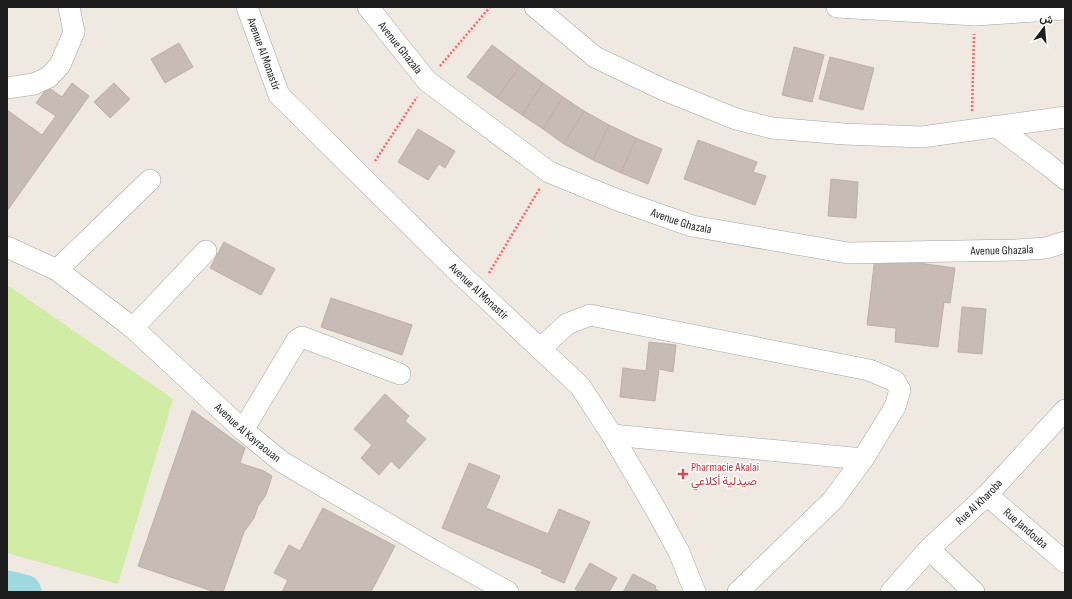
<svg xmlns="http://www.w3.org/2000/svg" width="1072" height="599" font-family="'Sofia Sans Condensed',Vazirmatn,sans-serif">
	<rect width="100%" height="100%" fill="#efe9e2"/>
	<path fill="#d0eca5" d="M7,285L173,399L118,584L7,553Z"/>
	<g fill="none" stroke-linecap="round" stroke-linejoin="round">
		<path stroke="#a0d8df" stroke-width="35" d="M7,588L24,592"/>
	</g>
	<g fill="#c7bbb5" stroke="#c1aea4">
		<path d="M179,43L193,67L165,83L151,59Z"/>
		<path d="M492,45L520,66L497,98L467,77Z"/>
		<path d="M794,47L824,55L812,102L782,95Z"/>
		<path d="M830,57L874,68L863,110L819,99Z"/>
		<path d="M520,66L543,83L522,115L497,98Z"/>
		<path d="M72,83L89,96L7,211V110L42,135L56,116L36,103L48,87L62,97Z"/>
		<path d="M114,83L130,99L110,118L94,102Z"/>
		<path d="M543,83L563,97L543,129L522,115Z"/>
		<path d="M563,97L584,111L564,144L543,129Z"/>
		<path d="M584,111L609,125L593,160L564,144Z"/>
		<path d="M609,125L636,138L621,173L593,160Z"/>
		<path d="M418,129L455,151L445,168L439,164L428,180L398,162Z"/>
		<path d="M636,138L662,149L648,184L621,173Z"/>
		<path d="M698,140L757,162L753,172L766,176L755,205L684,179Z"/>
		<path d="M831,179L858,182L856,218L828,216Z"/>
		<path d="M224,242L275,269L261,295L210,268Z"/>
		<path d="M875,257L955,268L950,303L944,302L938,347L895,342L896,328L867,325Z"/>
		<path d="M331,298L412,325L402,355L321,327Z"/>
		<path d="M962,307L986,309L982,354L958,352Z"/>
		<path d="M649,342L676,345L673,372L659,369L655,401L620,397L623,368L646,371Z"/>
		<path d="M385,394L409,416L405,421L426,439L399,469L391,461L379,475L361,458L372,445L354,429Z"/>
		<path d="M192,410L245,448L240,463L264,471L272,476L266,495L258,506L254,518L244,532L223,592H215L138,566Z"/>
		<path d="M469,463L500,476L486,508L548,534L559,509L590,522L564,583L541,573L543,570L442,528Z"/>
		<path d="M323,508L395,546L371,592H282L288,580L274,573L289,545L300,551Z"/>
		<path d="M590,563L617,578L609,592H581L575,589Z"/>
		<path d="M633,574L656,586L655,589L661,592H623Z"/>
	</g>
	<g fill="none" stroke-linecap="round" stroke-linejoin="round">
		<defs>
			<g id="minor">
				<path id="s1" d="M247,7L279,95L455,269L580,386L612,435L655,508L679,552L695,592"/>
				<path id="s2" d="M368,7L427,81L549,172L615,199L692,226L848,253L1016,250L1046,248L1065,242"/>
				<path d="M535,7L595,57L662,89L736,119L772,128L844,134L922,137L1065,117"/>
				<path d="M837,7L975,15L1065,9"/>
				<path d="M7,88L34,84L49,77L60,65L74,32L69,7"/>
				<path d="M996,126L1048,165L1065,179"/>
				<path id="s3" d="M7,247L57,270L133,328L243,430L282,462L434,551L508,592"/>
				<path d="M57,270L150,180"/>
				<path d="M133,328L206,251"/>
				<path d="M540,349L567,324L590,315L869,370L895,381L900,390L895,407L863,459L833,500L738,592"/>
				<path d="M243,430L297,340L302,337L400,374"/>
				<path d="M612,435L863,459"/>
				<path id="s4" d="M987,495L1065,562"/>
				<path d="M929,549L974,592"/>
				<path id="s5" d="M891,592L929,549L987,495L1065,410"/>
			</g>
		</defs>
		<use href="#minor" stroke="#a4a4a4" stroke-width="22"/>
		<g stroke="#ff6364" stroke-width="2.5" stroke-dasharray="2 2" stroke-linecap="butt">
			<path d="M440,66L490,7"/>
			<path d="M972,111L974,34"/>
			<path d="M375,161L417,97"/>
			<path d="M489,273L540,188"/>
		</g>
		<use href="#minor" stroke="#fff" stroke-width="21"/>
	</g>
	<path fill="#e0444e" stroke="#fff" stroke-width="1.5" d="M681 468h4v4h4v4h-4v4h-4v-4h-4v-4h4z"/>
	<g text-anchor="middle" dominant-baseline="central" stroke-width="3" stroke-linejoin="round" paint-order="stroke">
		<g font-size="12" fill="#1d1d1d" stroke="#fff">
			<text stroke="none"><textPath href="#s2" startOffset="52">Avenue Ghazala</textPath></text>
			<text stroke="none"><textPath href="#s1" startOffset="50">Avenue Al Monastir</textPath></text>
			<text stroke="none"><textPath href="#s2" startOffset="388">Avenue Ghazala</textPath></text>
			<text stroke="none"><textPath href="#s2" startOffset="712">Avenue Ghazala</textPath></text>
			<text stroke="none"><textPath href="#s1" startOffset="374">Avenue Al Monastir</textPath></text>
			<text stroke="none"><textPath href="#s3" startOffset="306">Avenue Al Kayraouan</textPath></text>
			<text stroke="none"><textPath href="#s5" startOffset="126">Rue Al Kharoba</textPath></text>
			<text stroke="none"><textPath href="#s4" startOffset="51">Rue Jandouba</textPath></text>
		</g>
		<g font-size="12" fill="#be3a42" stroke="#fff" text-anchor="start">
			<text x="691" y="467">Pharmacie Akalai<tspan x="691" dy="14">صيدلية أكلاعي</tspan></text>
		</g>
	</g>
	<rect width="1072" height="599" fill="none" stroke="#1d1d1d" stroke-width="16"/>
	<g transform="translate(1044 28) rotate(16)" stroke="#ffffff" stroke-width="3" paint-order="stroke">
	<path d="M0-3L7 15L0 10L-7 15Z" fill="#1d1d1d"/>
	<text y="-6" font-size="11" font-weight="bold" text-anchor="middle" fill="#1d1d1d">ش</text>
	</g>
</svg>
